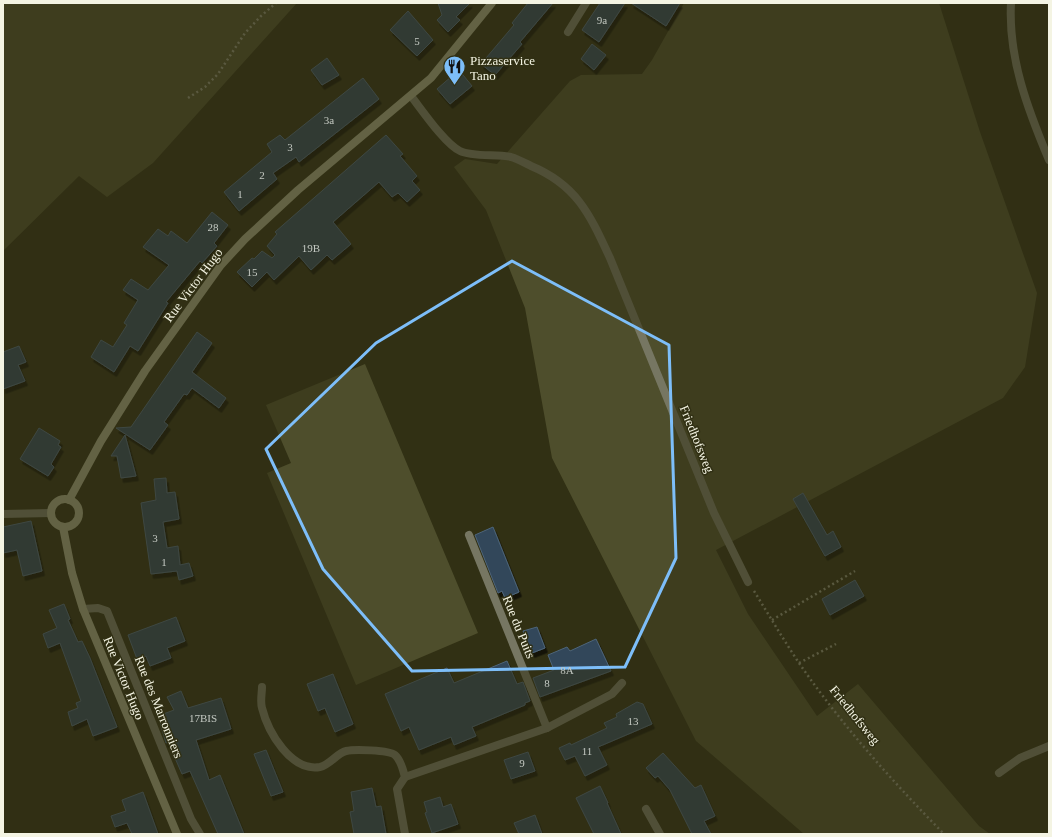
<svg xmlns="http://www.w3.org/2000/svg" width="1052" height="837" font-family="'Times New Roman',serif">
	<defs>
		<filter id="shadow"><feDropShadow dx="2.5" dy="4.5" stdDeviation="0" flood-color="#0009"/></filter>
	</defs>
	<rect width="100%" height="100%" fill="#313014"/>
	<g fill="#4e4e2c">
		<path d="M3,3H297L153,163L107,197L79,176L3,251Z"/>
		<path d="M684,3H939L980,132L1037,293L1025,367L1003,398L716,550L748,614L817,716L858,684L979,826L990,834H804L696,741L552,458L525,308L486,210L454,167L465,159L497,164L570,81L581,75L642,74L652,60Z"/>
		<path d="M365,364L478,633L356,685L267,473L291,463L266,405Z"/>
	</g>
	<g fill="#30465a" stroke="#4e657a" filter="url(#shadow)">
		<path d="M438,3H470L456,17L460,20L448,32L437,20L442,15Z"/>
		<path d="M528,3H553L520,42L522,44L495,75L481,64L514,25L512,23Z"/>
		<path d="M600,3H625L599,42L582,30Z"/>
		<path d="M631,3H680L666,26Z"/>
		<path d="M408,11L433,40L417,56L390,30Z"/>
		<path d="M592,44L606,55L594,70L581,59Z"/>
		<path d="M327,58L339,75L322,85L311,70Z"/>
		<path d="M459,70L472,86L450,104L437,89Z"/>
		<path d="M363,78L379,99L299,162L296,157L273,173L277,179L239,211L224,192L272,152L267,144L280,135L285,140Z"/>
		<path d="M386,135L403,154L400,156L417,176L412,181L420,190L407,202L398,193L392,197L379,182L333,222L351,244L332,260L327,255L311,270L299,256L274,280L267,272L252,287L237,272L252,258L254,259L262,251L272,258L275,255L267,246L277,234L275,232Z"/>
		<path d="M212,212L228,225L214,243L217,246L202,263L200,261L166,302L168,303L138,351L130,346L114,372L91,357L101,340L113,347L127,325L124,323L138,300L123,290L131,279L148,290L169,265L143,247L158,229L168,236L171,231L187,243Z"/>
		<path d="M197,332L212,343L192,372L226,398L219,408L192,388L187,395L184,394L164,422L168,425L150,450L116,428L131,427Z"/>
		<path d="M19,346L26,362L18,365L25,381L3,389V352Z"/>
		<path d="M39,428L60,441L58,445L61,447L51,464L54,467L48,476L20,459Z"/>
		<path d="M125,435L136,476L121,478L117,456H111Z"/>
		<path d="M166,478L167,493L175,492L179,519L163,522L167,548L178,546L180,565L189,563L193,576L179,580L177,571L151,574L141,503L156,500L154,479Z"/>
		<path d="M803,493L827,535L833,531L841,547L825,556L793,499Z"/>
		<path d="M31,521L42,571L23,576L17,550L3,553V527Z"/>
		<path d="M493,527L519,592L505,598L502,591L498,593L475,535Z"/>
		<path d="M855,580L864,596L830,615L822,599Z"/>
		<path d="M64,604L70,619L68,620L78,642L82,641L90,658L117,727L93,736L87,719L72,726L68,712L78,708L76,703L81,701L60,643L48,648L43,634L57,628L49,610Z"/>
		<path d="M176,617L185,641L167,648L171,658L150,666L146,656L137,659L128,635Z"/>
		<path d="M537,627L545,648L532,653L523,631Z"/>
		<path d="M596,639L611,671L540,697L533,678L554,670L548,655L567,647L570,651Z"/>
		<path d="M507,661L517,684L523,682L530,701L525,703V705L472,727L476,736L454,745L451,737L419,750L409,727L401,731L385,694L447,668L454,683Z"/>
		<path d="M333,674L353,724L335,732L325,708L318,711L307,684Z"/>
		<path d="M181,691L188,708L221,698L231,729L196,740L209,780L220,775L244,834H218L190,771L182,774L168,742L166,743L158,716L174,710L167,697Z"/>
		<path d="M637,702L643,704L652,724L598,747L607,765L585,776L575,756L565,760L559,748L570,743L571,745L607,728L604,723L617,717L616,714Z"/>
		<path d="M266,750L283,792L271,796L254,754Z"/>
		<path d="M528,752L535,771L511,779L504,760Z"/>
		<path d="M663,753L695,788L701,785L715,816L704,821L711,834H692L670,790L658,776L655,778L646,768Z"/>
		<path d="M600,786L608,803H607L621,834H594L576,798Z"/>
		<path d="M372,788L376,807L381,806L386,834H354L350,812L354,811L351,792Z"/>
		<path d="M143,792L158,834H132L127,823L115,827L111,816L126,811L122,800Z"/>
		<path d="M440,797L443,807L451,804L458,824L432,833L425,813L427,812L424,802Z"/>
		<path d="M535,815L542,834H519L514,823Z"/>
	</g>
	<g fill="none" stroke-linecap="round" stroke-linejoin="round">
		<g stroke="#8c8c75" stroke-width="2.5" stroke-dasharray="2 3" stroke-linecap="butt">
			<path d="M188,98L205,87L218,74L245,33L261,16L276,3"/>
			<path d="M754,591C769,615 783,639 799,663C841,724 892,781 944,834"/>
			<path d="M772,620L855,571"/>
			<path d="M799,663L836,644"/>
		</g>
		<g stroke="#767662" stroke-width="8">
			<path d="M1011,3C1008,58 1028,110 1049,160"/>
			<path d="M411,96C422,110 445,144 460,151C472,157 498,154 511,157C518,159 525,163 531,166C577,185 590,215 610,258L714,513L748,582"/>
			<path d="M999,773L1020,758L1049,746"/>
		</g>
		<g stroke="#767662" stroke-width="8">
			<path d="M568,32L586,3"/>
			<path d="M3,514L51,513"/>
			<path d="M469,535L547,728"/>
			<path d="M83,609L98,608L107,611L191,819L200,834"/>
			<path d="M262,687C262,693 260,702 262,708C268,732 291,772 320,767C330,765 337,753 346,751C354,749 389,750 395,755C401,760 403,770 405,777L397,789L405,834"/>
			<path d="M405,777L547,728L612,694L622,683"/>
			<path d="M646,809L660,834"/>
		</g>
		<g stroke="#9f9f7e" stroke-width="8">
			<circle cx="65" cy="513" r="14"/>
			<path d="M69,500L101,441L145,371L221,265L245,239L298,190L431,78L492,3"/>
			<path d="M63,527L72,573L83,609L177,834"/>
		</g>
	</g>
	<path d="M0 0H1052V837H0ZM512,261L669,345L676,558L625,667L412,671L323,569L266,449L376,343Z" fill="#313014" fill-opacity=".55" fill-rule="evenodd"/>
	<path fill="none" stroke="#7dbef9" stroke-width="3" stroke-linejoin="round" d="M512,261L669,345L676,558L625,667L412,671L323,569L266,449L376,343Z"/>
	<defs>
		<symbol id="restaurant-pin" viewBox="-11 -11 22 30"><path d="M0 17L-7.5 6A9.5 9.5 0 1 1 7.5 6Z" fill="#7dbef9" stroke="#313014"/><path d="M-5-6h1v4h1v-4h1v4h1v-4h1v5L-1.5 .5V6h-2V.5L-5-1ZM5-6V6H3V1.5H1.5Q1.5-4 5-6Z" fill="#111"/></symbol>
	</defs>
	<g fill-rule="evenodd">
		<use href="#restaurant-pin" x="442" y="54" width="25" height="34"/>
	</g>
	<g text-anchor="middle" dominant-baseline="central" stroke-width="3" stroke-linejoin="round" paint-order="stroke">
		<g font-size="11" fill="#c3c8c1">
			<text x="602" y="20">9a</text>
			<text x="417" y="41">5</text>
			<text x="329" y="120">3a</text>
			<text x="290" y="147">3</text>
			<text x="262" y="175">2</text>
			<text x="240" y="194">1</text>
			<text x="213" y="227">28</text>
			<text x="311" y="248">19B</text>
			<text x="252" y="272">15</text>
			<text x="155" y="538">3</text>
			<text x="164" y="562">1</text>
			<text x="567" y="670">8A</text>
			<text x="547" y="683">8</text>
			<text x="203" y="718">17BIS</text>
			<text x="633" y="721">13</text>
			<text x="587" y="751">11</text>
			<text x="522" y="763">9</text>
		</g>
		<g font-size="13" fill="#f4f4e3" stroke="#313014" text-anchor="start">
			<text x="470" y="60">Pizzaservice<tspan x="470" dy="15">Tano</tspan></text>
		</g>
		<g font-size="13" fill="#f4f4e3" stroke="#313014">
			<text transform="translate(193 285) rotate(-53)">Rue Victor Hugo</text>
			<text transform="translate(697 439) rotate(68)">Friedhofsweg</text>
			<text transform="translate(519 627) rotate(68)">Rue du Puits</text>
			<text transform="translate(124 678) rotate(68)">Rue Victor Hugo</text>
			<text transform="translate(159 707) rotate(68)">Rue des Marronniers</text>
			<text transform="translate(855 715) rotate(51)">Friedhofsweg</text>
		</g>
	</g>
	<rect width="1052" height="837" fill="none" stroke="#f4f4e3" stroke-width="8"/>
</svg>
